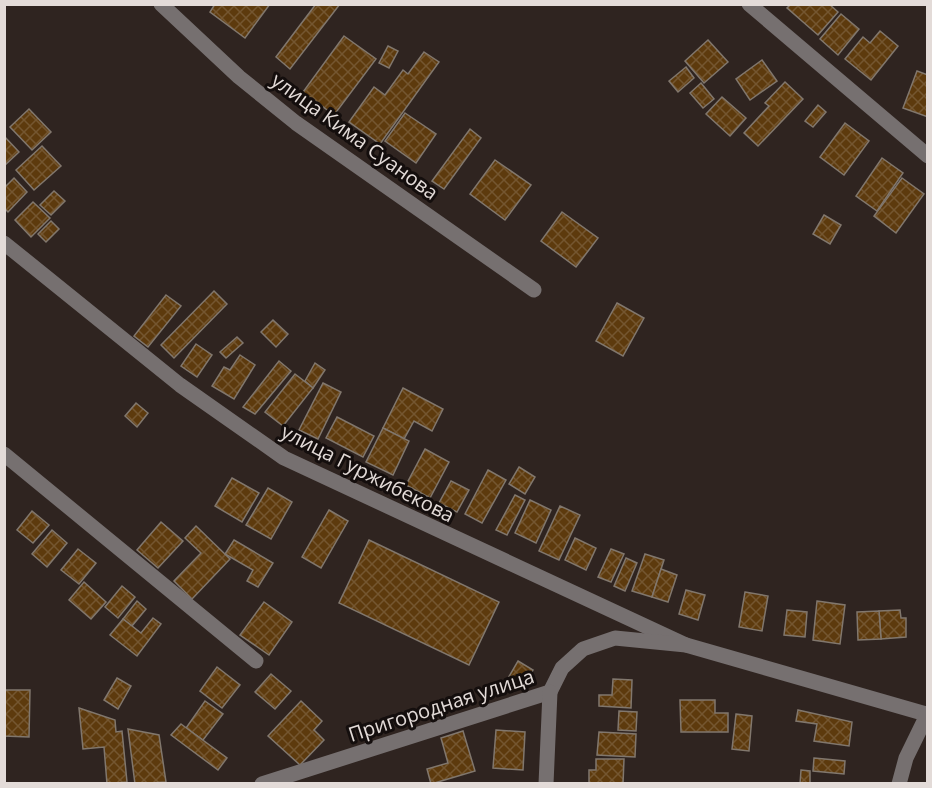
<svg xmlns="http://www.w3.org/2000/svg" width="932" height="788" font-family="'Open Sans',sans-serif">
	<defs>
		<pattern id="building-cross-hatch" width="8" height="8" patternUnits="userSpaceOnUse" patternTransform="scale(1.5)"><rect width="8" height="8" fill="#5d3a0d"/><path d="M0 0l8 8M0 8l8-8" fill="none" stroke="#745630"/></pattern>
	</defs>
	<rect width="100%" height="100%" fill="#2f2420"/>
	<g fill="url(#building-cross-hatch)" stroke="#81776d" stroke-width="1.5">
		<path d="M215,4H270L245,38L210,12Z"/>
		<path d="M316,4H340L290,69L276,57Z"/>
		<path d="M791,4H829L838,12L818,35L787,8Z"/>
		<path d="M841,14L859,29L838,55L820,39Z"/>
		<path d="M880,31L898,46L871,80L845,59L863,37L870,43Z"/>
		<path d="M344,36L376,59L334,115L303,92Z"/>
		<path d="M708,40L728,62L704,83L685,61Z"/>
		<path d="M388,46L398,51L389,68L379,63Z"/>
		<path d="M424,52L439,62L380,144L349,122L374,87L385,95L403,70L408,74Z"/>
		<path d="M762,60L777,81L750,100L736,79Z"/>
		<path d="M686,67L694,78L678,92L669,81Z"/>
		<path d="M917,71L928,75V117L903,108Z"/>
		<path d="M785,82L803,99L758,146L744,133L769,106L765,103Z"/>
		<path d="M701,83L714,99L703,108L690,93Z"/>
		<path d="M722,97L746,118L730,136L706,114Z"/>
		<path d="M818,105L826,112L813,127L805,121Z"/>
		<path d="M29,109L51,132L32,150L10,127Z"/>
		<path d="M405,113L436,134L416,163L385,141Z"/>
		<path d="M845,123L869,141L844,175L820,157Z"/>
		<path d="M470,129L481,138L444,189L432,181Z"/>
		<path d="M4,136L19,152L4,166Z"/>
		<path d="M42,146L61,166L34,190L16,170Z"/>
		<path d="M882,158L903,173L877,211L856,196Z"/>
		<path d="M495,160L531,185L505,220L470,194Z"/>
		<path d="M14,178L27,192L8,212L4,208V188Z"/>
		<path d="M902,178L924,194L896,233L874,216Z"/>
		<path d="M54,191L65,201L51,215L40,205Z"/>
		<path d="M33,202L50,218L31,237L15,220Z"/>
		<path d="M562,212L598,238L576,267L541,241Z"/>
		<path d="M824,215L841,225L830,244L813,234Z"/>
		<path d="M51,221L59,229L46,242L38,234Z"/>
		<path d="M214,291L227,304L174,358L161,345Z"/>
		<path d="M166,295L181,306L148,347L134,336Z"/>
		<path d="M617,303L644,318L623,356L596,341Z"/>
		<path d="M273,320L288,334L276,347L261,332Z"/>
		<path d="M237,337L243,343L226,358L220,352Z"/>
		<path d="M196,344L212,355L197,377L181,366Z"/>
		<path d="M240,355L255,365L234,399L212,386L224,367L230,370Z"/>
		<path d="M279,361L291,371L255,414L243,407Z"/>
		<path d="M315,363L325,370L313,388L305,381Z"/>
		<path d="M295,374L313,388L283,426L265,412Z"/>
		<path d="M323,383L341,392L318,439L299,430Z"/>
		<path d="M403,388L443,409L432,431L414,421L404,439L383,428Z"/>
		<path d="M136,403L148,413L137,427L125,416Z"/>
		<path d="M337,417L374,436L363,457L326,438Z"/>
		<path d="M383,428L409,441L393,475L366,462Z"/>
		<path d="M425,449L449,462L430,498L406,485Z"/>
		<path d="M519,467L535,477L525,494L509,484Z"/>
		<path d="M488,470L506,480L482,523L465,514Z"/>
		<path d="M232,478L259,493L242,522L215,506Z"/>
		<path d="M451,481L469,490L457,512L439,503Z"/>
		<path d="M268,488L292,502L271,539L246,525Z"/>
		<path d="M515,495L525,500L507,535L496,530Z"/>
		<path d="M530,500L551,510L536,543L515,533Z"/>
		<path d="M560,506L580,515L559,560L539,551Z"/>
		<path d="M329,510L348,521L321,568L302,557Z"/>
		<path d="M32,511L49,525L33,543L17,530Z"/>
		<path d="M161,522L183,541L158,568L137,550Z"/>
		<path d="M196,526L230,559L192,599L174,581L201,553L185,538Z"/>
		<path d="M52,530L67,543L47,567L32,554Z"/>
		<path d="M575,538L596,548L586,570L565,560Z"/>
		<path d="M234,540L273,563L258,587L247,581L253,570L225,554Z"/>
		<path d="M369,540L499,602L469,665L339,603Z"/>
		<path d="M78,549L96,563L79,584L61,570Z"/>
		<path d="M611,549L624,554L611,582L598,577Z"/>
		<path d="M645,554L664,560L652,597L632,591Z"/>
		<path d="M626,558L637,563L625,591L614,586Z"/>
		<path d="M661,569L677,575L668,602L652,597Z"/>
		<path d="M84,582L106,602L91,619L69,600Z"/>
		<path d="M122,586L135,597L118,618L105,607Z"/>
		<path d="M686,590L705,595L698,620L679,614Z"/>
		<path d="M745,592L768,596L762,631L739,627Z"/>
		<path d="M137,601L146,609L132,626L123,619Z"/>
		<path d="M817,601L845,605L840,644L813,640Z"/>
		<path d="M264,602L292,622L269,655L240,635Z"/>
		<path d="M787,610L807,612L805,637L784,635Z"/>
		<path d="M900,610L901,618H906V637L881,639L879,611Z"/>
		<path d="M879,611L881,639L858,640L857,612Z"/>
		<path d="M153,618L161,624L137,656L110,635L123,619L141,633Z"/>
		<path d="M518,661L533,670L522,689L507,680Z"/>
		<path d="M217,667L240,685L222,708L200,691Z"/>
		<path d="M271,674L291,691L275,709L255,692Z"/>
		<path d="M117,678L131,686L118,709L104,700Z"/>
		<path d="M613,679L632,680L631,708L599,706V695H612Z"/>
		<path d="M4,690H30L29,737L4,736Z"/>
		<path d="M680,700H715V713H728V732H681Z"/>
		<path d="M205,701L223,714L203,740L186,728Z"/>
		<path d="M301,701L322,721L314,730L324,740L300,765L268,736Z"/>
		<path d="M79,708L115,720L116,732L122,731L127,782L107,784L104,747L83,749Z"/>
		<path d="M798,710L852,722L849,746L814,741L817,724L796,721Z"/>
		<path d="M619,711L637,712L636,731L618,730Z"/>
		<path d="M736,714L752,716L749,751L732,749Z"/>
		<path d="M181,724L227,758L218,770L171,735Z"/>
		<path d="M128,729L159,735L166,782L135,784Z"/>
		<path d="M496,730L525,732L523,770L493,768Z"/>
		<path d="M463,731L475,771L431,784L427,769L448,763L441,738Z"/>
		<path d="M599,732L636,734L635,757L597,755Z"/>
		<path d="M814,758L845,761L844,774L813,771Z"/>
		<path d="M596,759H624L623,784H589V770H596Z"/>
		<path d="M801,770L810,771V784H800Z"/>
	</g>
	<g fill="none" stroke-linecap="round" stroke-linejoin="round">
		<g stroke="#767070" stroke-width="15">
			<path d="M161,4L239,77L296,123L534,290"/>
			<path d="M749,4L928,156"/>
			<path d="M4,243L180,385L284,458L686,645"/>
			<path d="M4,454L256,661"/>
			<path d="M262,784L550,692L562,668L583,649L615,638L686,645L926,714"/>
			<path d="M546,784L550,692"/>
			<path d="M899,784L906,758L928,713"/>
		</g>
	</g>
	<g text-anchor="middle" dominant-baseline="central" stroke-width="6" stroke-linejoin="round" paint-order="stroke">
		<g font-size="20" fill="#e3dbd8" stroke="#140e0d">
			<text transform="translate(355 136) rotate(36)">улица Кима Суанова</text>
			<text transform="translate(368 473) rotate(27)">улица Гуржибекова</text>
			<text transform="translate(441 705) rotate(-18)">Пригородная улица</text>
		</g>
	</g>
	<rect width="932" height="788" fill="none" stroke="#e3dbd8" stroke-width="12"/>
</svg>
